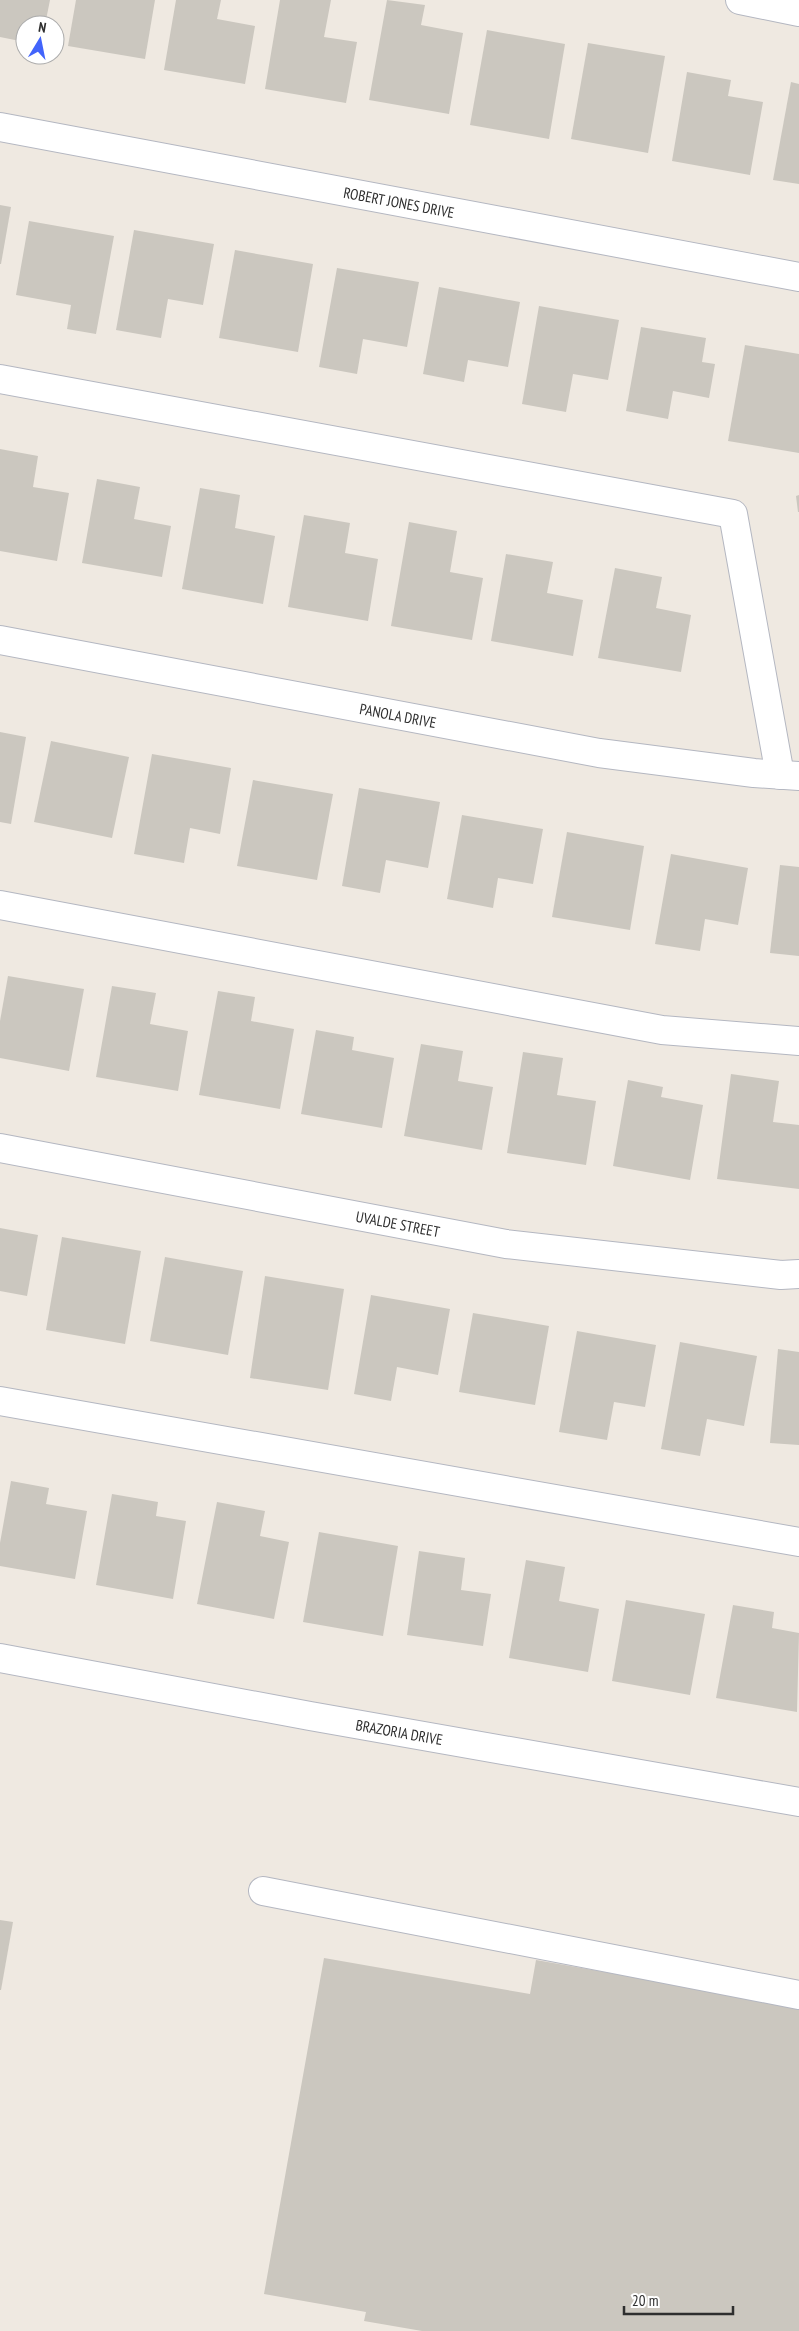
<svg xmlns="http://www.w3.org/2000/svg" width="799" height="2331" font-family="'PT Sans Narrow',sans-serif">
	<rect width="100%" height="100%" fill="#efe9e1"/>
	<g fill="#cbc7bf">
		<path d="M0,0H50L45,25H25V42L0,37Z"/>
		<path d="M76,0H155L145,59L68,46Z"/>
		<path d="M176,0H221L217,19L255,26L245,84L164,70Z"/>
		<path d="M280,0H331L324,37L357,42L346,103L265,89Z"/>
		<path d="M387,0L425,5L421,25L463,33L449,114L369,100Z"/>
		<path d="M487,30L565,44L549,139L470,125Z"/>
		<path d="M588,43L665,56L648,153L571,139Z"/>
		<path d="M687,72L731,80L728,96L763,102L750,175L672,161Z"/>
		<path d="M791,82L799,84V184L773,180Z"/>
		<path d="M0,205L11,207L1,264H0Z"/>
		<path d="M29,221L114,236L96,334L67,329L71,305L16,295Z"/>
		<path d="M134,230L214,244L203,305L168,299L161,338L116,330Z"/>
		<path d="M235,250L313,264L298,352L219,338Z"/>
		<path d="M337,268L419,282L407,347L363,339L357,374L319,367Z"/>
		<path d="M439,287L520,302L508,367L468,360L464,382L423,374Z"/>
		<path d="M539,306L619,320L608,380L573,374L566,412L522,404Z"/>
		<path d="M641,327L706,338L702,362L715,364L709,398L673,391L668,419L626,411Z"/>
		<path d="M745,345L799,354V453L728,441Z"/>
		<path d="M0,449L38,456L33,487L69,493L57,561L0,551Z"/>
		<path d="M97,479L140,487L134,519L171,526L162,577L82,563Z"/>
		<path d="M200,488L240,495L235,528L275,536L263,604L182,589Z"/>
		<path d="M799,495V512H798L796,496Z"/>
		<path d="M304,515L350,523L345,553L378,559L368,621L288,607Z"/>
		<path d="M409,522L457,531L450,572L483,578L472,640L391,626Z"/>
		<path d="M506,554L553,562L547,593L583,600L573,656L491,641Z"/>
		<path d="M615,568L662,577L656,608L691,615L681,672L598,658Z"/>
		<path d="M0,732L26,737L11,824L0,822Z"/>
		<path d="M51,741L129,757L112,838L34,822Z"/>
		<path d="M152,754L231,768L220,834L190,828L184,863L134,854Z"/>
		<path d="M253,780L333,794L317,880L237,866Z"/>
		<path d="M359,788L440,802L428,868L386,860L380,893L342,886Z"/>
		<path d="M462,815L543,829L533,884L498,878L493,908L447,899Z"/>
		<path d="M567,832L644,846L630,930L552,917Z"/>
		<path d="M671,854L748,868L738,925L705,919L700,951L655,944Z"/>
		<path d="M780,865L799,867V956L770,953Z"/>
		<path d="M8,976L84,989L69,1071L0,1058V1021Z"/>
		<path d="M112,986L156,993L150,1024L188,1031L178,1091L96,1077Z"/>
		<path d="M218,991L255,997L251,1021L294,1029L280,1109L199,1095Z"/>
		<path d="M316,1030L354,1037L352,1050L394,1058L382,1128L301,1114Z"/>
		<path d="M421,1044L463,1051L458,1081L493,1087L482,1150L404,1136Z"/>
		<path d="M523,1052L563,1058L557,1095L596,1101L586,1165L507,1153Z"/>
		<path d="M731,1074L779,1081L773,1122L799,1125V1189L717,1179Z"/>
		<path d="M628,1080L663,1087L661,1097L703,1105L690,1180L613,1166Z"/>
		<path d="M0,1228L38,1235L27,1296L0,1291Z"/>
		<path d="M62,1237L141,1251L125,1344L46,1330Z"/>
		<path d="M165,1257L243,1271L228,1355L150,1341Z"/>
		<path d="M265,1276L344,1289L328,1390L250,1378Z"/>
		<path d="M371,1295L450,1309L438,1375L397,1367L391,1401L354,1394Z"/>
		<path d="M473,1313L549,1326L535,1405L459,1392Z"/>
		<path d="M577,1331L656,1345L645,1407L614,1402L607,1440L559,1432Z"/>
		<path d="M680,1342L757,1356L744,1426L707,1419L700,1456L661,1449Z"/>
		<path d="M778,1349L799,1352V1445L770,1443Z"/>
		<path d="M11,1481L49,1488L46,1504L87,1511L75,1579L0,1566V1543Z"/>
		<path d="M112,1494L158,1502L156,1516L186,1521L173,1599L96,1585Z"/>
		<path d="M217,1502L265,1511L260,1536L289,1542L274,1619L197,1604Z"/>
		<path d="M319,1532L398,1546L383,1636L303,1622Z"/>
		<path d="M419,1551L465,1558L461,1590L491,1594L483,1646L407,1635Z"/>
		<path d="M526,1560L565,1567L559,1601L599,1609L588,1672L509,1658Z"/>
		<path d="M626,1600L705,1614L690,1695L612,1681Z"/>
		<path d="M733,1605L774,1612L772,1628L799,1633L797,1712L716,1698Z"/>
		<path d="M0,1920L13,1922L1,1990H0Z"/>
		<path d="M324,1958L530,1994L536,1960L799,2006V2331H422L364,2321L366,2312L264,2294Z"/>
	</g>
	<g fill="none" stroke-linecap="round" stroke-linejoin="round">
		<defs>
			<g id="minor">
				<path d="M740,0L799,12"/>
				<path id="s1" d="M0,127L799,277"/>
				<path d="M0,379L733,514L780,775"/>
				<path id="s2" d="M0,640L599,753L754,773L799,776"/>
				<path d="M0,905L662,1030L799,1041"/>
				<path id="s3" d="M0,1148L506,1244L781,1275L799,1274"/>
				<path d="M0,1401L799,1542"/>
				<path id="s4" d="M0,1658L310,1716L799,1802"/>
				<path d="M263,1891L799,1995"/>
			</g>
		</defs>
		<use href="#minor" stroke="#b4b7c1" stroke-width="30"/>
		<use href="#minor" stroke="#fff" stroke-width="28"/>
	</g>
	<g text-anchor="middle" dominant-baseline="central" stroke-width="4.5" stroke-linejoin="round" paint-order="stroke">
		<g font-size="15" fill="#2e2e2e" stroke="#fff">
			<text stroke="none"><textPath href="#s1" startOffset="406">ROBERT JONES DRIVE</textPath></text>
			<text stroke="none"><textPath href="#s2" startOffset="405">PANOLA DRIVE</textPath></text>
			<text stroke="none"><textPath href="#s3" startOffset="405">UVALDE STREET</textPath></text>
			<text stroke="none"><textPath href="#s4" startOffset="406">BRAZORIA DRIVE</textPath></text>
		</g>
	</g>
	<g transform="translate(40 40) rotate(10)"><circle r="24" fill="#ffffff" stroke="#ababab"/>
	<path d="M0-4L9 19L0 12L-9 19Z" fill="#4264fb"/>
	<text y="-8" font-size="14" font-weight="bold" text-anchor="middle" fill="#2e2e2e">N</text>
	</g>
	<path d="M624 2306v8h109v-8" fill="none" stroke="#2e2e2e" stroke-width="2.5"/>
	<text x="632" y="2306" font-size="15" fill="#2e2e2e" stroke="#ffffff" stroke-width="4" paint-order="stroke">20 m</text>
</svg>
